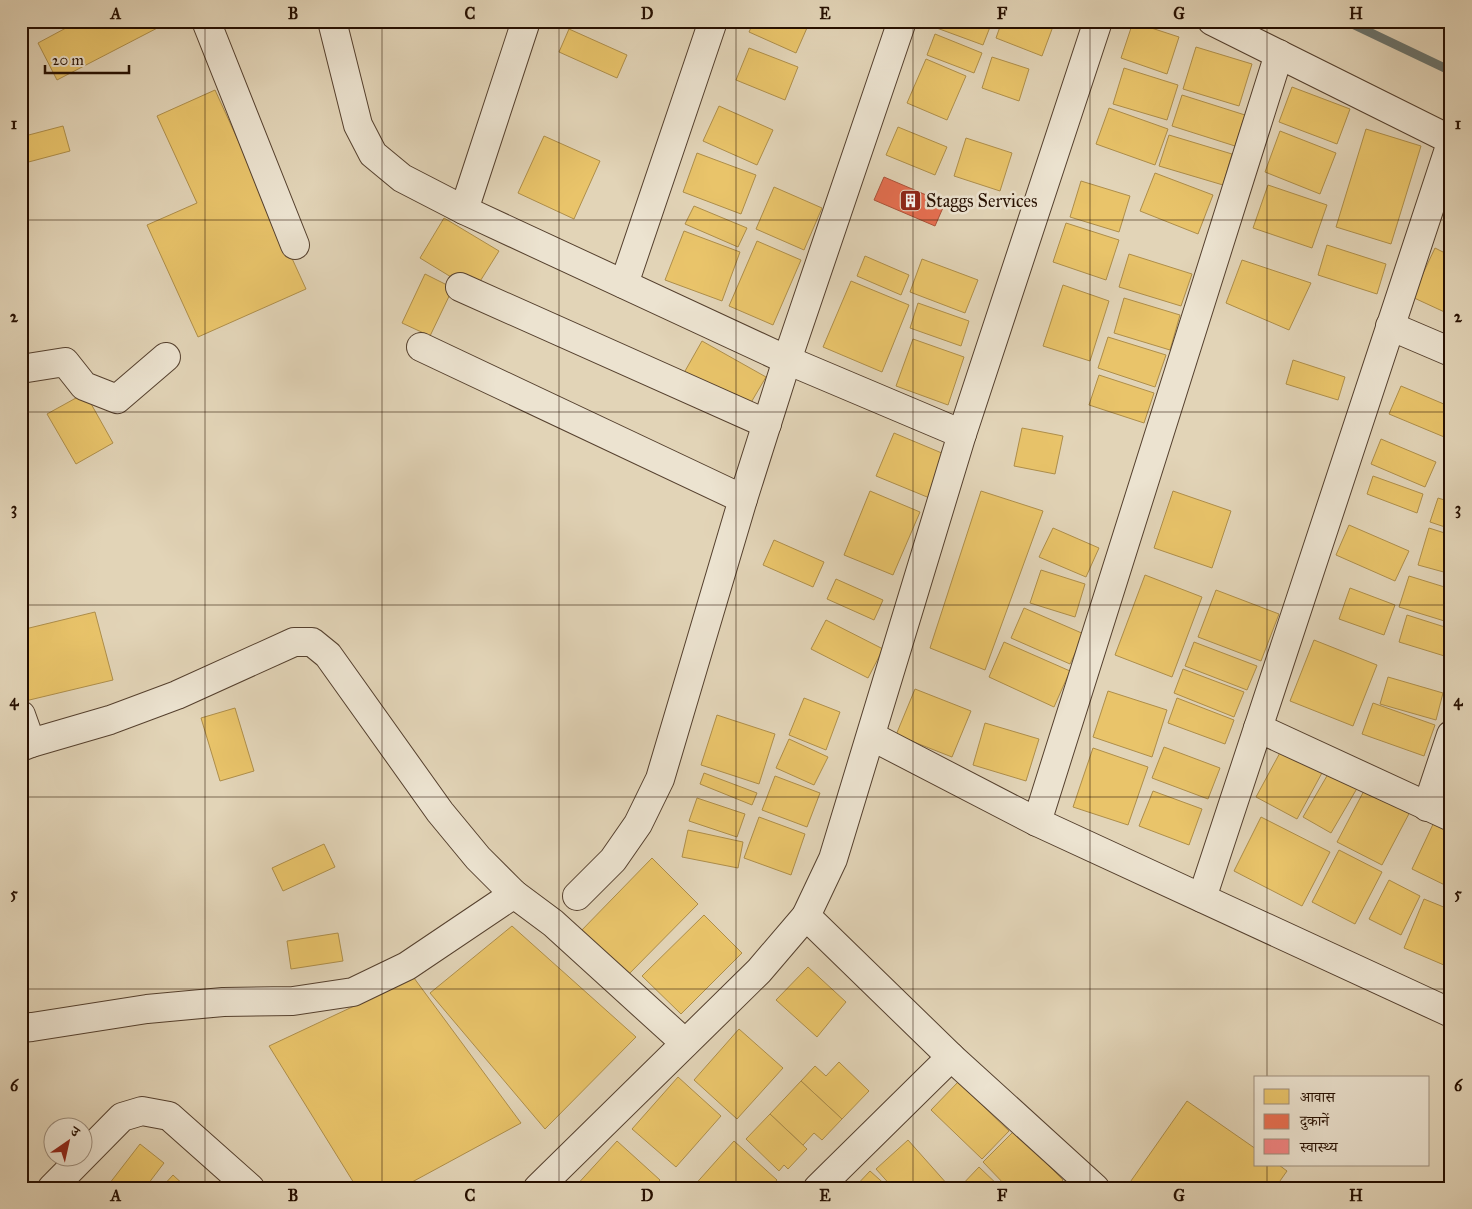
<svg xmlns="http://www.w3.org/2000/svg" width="1472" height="1209" font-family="'IM FELL Great Primer','Noto Serif Devanagari',serif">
	<rect width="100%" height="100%" fill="#e2d4b7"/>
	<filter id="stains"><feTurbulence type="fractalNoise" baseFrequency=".004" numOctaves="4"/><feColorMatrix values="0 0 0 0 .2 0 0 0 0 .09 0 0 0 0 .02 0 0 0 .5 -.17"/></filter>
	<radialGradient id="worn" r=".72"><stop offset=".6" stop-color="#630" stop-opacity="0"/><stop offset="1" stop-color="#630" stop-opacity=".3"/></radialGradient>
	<g fill="#e9c46a" stroke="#ae8e4a">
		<path d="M79,21H166L167,23L57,80L38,43Z"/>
		<path d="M754,21H810L796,53L749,32Z"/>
		<path d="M936,21H975L990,27L983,45L934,27Z"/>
		<path d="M1002,21H1055L1042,56L996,38Z"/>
		<path d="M1133,22L1179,37L1167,74L1121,58Z"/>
		<path d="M569,29L627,55L617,78L559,52Z"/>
		<path d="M935,34L982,53L974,73L927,55Z"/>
		<path d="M1196,47L1252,64L1239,106L1183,89Z"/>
		<path d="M749,48L798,67L785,100L736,80Z"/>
		<path d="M992,57L1029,69L1019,101L982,88Z"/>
		<path d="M926,59L966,76L947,120L907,103Z"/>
		<path d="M1124,68L1178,85L1167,120L1113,104Z"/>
		<path d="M1292,87L1350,109L1337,144L1279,122Z"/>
		<path d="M215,90L306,289L198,337L147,225L197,203L157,116Z"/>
		<path d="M1182,95L1245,115L1235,146L1172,126Z"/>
		<path d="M719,106L773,130L757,165L703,141Z"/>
		<path d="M1109,108L1168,129L1155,165L1096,144Z"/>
		<path d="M63,126L70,151L21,164V137Z"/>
		<path d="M898,127L947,147L935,175L886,155Z"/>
		<path d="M1366,129L1421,146L1391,244L1336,227Z"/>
		<path d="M1280,131L1336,153L1320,194L1265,172Z"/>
		<path d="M1169,135L1232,154L1223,185L1159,166Z"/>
		<path d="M544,136L600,161L574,219L518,193Z"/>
		<path d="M966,138L1012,153L1000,191L954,176Z"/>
		<path d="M697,153L756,175L741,214L683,192Z"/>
		<path d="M1155,173L1213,195L1198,234L1140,211Z"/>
		<path d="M1081,181L1130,196L1119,232L1070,217Z"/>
		<path d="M1268,185L1327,205L1312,248L1253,228Z"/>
		<path d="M774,187L822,208L804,250L756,229Z"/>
		<path d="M694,206L747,228L738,247L685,224Z"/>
		<path d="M444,218L499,251L474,291L420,258Z"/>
		<path d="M1066,223L1119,240L1106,280L1053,262Z"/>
		<path d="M684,231L740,252L722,301L665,280Z"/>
		<path d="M757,241L801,260L773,325L729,306Z"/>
		<path d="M1327,245L1386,264L1377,294L1318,275Z"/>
		<path d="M1435,248L1451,256V315L1412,297Z"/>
		<path d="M1129,254L1192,274L1181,306L1119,287Z"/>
		<path d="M865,256L909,275L901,295L857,276Z"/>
		<path d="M922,259L978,280L965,313L910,292Z"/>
		<path d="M1242,260L1311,283L1289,330L1226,303Z"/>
		<path d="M425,274L453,288L430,336L402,323Z"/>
		<path d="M851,281L909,305L882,372L823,347Z"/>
		<path d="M1063,285L1109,301L1090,361L1043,346Z"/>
		<path d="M1124,298L1180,315L1170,350L1114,333Z"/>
		<path d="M918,303L969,321L961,346L910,328Z"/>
		<path d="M1108,337L1166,355L1155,387L1098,368Z"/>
		<path d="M913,339L964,357L948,405L896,386Z"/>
		<path d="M702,341L766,377L739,423L676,387Z"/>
		<path d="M1293,360L1345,377L1338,400L1286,384Z"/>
		<path d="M1099,375L1154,393L1144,423L1089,405Z"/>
		<path d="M1401,386L1451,407V436L1449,439L1389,414Z"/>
		<path d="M85,393L113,443L76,464L47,414Z"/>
		<path d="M1022,428L1063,436L1055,474L1014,466Z"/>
		<path d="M894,433L949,456L932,499L876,476Z"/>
		<path d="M1381,439L1436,462L1425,487L1371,464Z"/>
		<path d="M1373,476L1423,494L1417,513L1367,494Z"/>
		<path d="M870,491L920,512L893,575L844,555Z"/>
		<path d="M981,491L1043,511L985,670L930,648Z"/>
		<path d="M1173,491L1231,511L1212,568L1154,548Z"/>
		<path d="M1438,498L1451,502V529L1430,522Z"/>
		<path d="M1349,525L1409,551L1395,581L1336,555Z"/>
		<path d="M1053,528L1099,548L1086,577L1039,557Z"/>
		<path d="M1429,528L1451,535V574L1418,565Z"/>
		<path d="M774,540L824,562L813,587L763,565Z"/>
		<path d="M1041,570L1085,584L1075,617L1030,603Z"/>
		<path d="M1145,575L1202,597L1172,677L1115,655Z"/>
		<path d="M1409,576L1451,589V623L1399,607Z"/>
		<path d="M836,579L883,600L874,620L827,599Z"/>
		<path d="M1350,588L1395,605L1384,635L1339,619Z"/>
		<path d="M1216,590L1279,614L1261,661L1198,637Z"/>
		<path d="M1024,608L1084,634L1070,664L1011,638Z"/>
		<path d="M95,612L113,680L21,702V630Z"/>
		<path d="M1407,615L1451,629V658L1399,642Z"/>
		<path d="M826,620L883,649L868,678L811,649Z"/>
		<path d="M1314,640L1377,665L1353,726L1290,701Z"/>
		<path d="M1004,642L1070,671L1054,707L989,677Z"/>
		<path d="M1194,642L1257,666L1247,690L1185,666Z"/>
		<path d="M1183,669L1244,692L1234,717L1174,693Z"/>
		<path d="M1388,677L1443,693L1436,720L1380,704Z"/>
		<path d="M915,689L971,711L952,757L896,735Z"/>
		<path d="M1108,691L1167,710L1152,757L1093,737Z"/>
		<path d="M804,698L840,712L826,750L789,735Z"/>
		<path d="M1177,698L1234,720L1225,744L1168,723Z"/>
		<path d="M1373,703L1435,725L1424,756L1362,734Z"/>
		<path d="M235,708L254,771L220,781L201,718Z"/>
		<path d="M717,715L775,734L759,784L701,765Z"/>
		<path d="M985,723L1039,739L1026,781L973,765Z"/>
		<path d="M789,739L828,757L814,785L776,768Z"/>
		<path d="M1164,747L1220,768L1208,799L1152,778Z"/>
		<path d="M1093,748L1148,767L1128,825L1073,807Z"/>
		<path d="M1282,749L1323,771L1297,819L1256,797Z"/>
		<path d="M1331,769L1359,785L1331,833L1303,817Z"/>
		<path d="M704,773L757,793L752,805L700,784Z"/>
		<path d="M775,776L820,793L807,827L762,810Z"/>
		<path d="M1367,785L1412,808L1382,865L1337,842Z"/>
		<path d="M1153,791L1202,809L1189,845L1139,826Z"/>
		<path d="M697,798L745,814L737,837L689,821Z"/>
		<path d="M759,817L805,834L791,875L744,858Z"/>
		<path d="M1261,817L1330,852L1302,906L1234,871Z"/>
		<path d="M1435,820L1451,828V888L1412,869Z"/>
		<path d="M688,830L743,842L738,868L682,857Z"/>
		<path d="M324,844L335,867L283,891L272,868Z"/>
		<path d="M1339,850L1382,872L1355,924L1312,902Z"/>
		<path d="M652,858L698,904L625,978L579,933Z"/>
		<path d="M1389,880L1420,896L1401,935L1369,919Z"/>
		<path d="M1424,899L1451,910V968L1404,948Z"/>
		<path d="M704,915L742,953L681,1014L642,976Z"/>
		<path d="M512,926L636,1037L545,1129L430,993Z"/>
		<path d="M338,933L343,961L291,969L287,941Z"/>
		<path d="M808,967L846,1002L817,1037L776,1000Z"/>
		<path d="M414,978L521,1123L401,1188H357L269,1046Z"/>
		<path d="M739,1029L783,1068L737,1119L694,1080Z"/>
		<path d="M839,1062L869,1091L842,1119L801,1081L815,1066L826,1076Z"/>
		<path d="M678,1077L721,1116L676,1167L632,1129Z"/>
		<path d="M801,1081L842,1119L822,1140L814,1133L803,1145L770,1114Z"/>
		<path d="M958,1082L1009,1131L982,1159L931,1110Z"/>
		<path d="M1187,1101L1256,1149V1165H1279L1287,1171L1275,1188H1126Z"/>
		<path d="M770,1114L807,1149L788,1169L784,1165L779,1171L746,1139Z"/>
		<path d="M1014,1131L1063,1180L1056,1188H1008L983,1162Z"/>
		<path d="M908,1140L948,1185L946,1188H893L876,1169Z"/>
		<path d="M617,1141L660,1180L653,1188H574Z"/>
		<path d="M734,1141L777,1180L770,1188H692Z"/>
		<path d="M140,1144L164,1163L145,1188H106Z"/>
		<path d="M979,1167L1001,1188H959Z"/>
		<path d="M870,1171L889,1188H854Z"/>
		<path d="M173,1175L187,1188H161Z"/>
	</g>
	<path fill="#e76f51" stroke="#ad5239" d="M884,177L945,203L935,226L874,200Z"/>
	<path fill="#f28482" stroke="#b5615b" d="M1451,1171V1188H1440Z"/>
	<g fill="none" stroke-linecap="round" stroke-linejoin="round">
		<path stroke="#6a746e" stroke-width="9" d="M1346,21L1451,71"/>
		<defs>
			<g id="minor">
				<path d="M206,21L295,245"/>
				<path d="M332,21L358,125L373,154L402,178L464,210L787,360L962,434"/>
				<path d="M1212,21L1451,140"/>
				<path d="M464,210L526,21"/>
				<path d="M624,284L713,21"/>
				<path d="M460,287L767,424"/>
				<path d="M1390,326L1451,352"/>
				<path d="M421,347L743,499"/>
				<path d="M21,369L65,362L84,386L117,399L166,357"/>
				<path d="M21,715L31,743L21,747"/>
				<path d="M1258,728L1451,817"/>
				<path d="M871,736L1037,822L1451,1013"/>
				<path d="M31,743L110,720L177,695L294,642H312L328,655L440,812L478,858L514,894L553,923L685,1043"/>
				<path d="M1427,807L1451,735"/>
				<path d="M1037,822L1279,54"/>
				<path d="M577,896L613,860L638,824L660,779L743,499L787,360L902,21"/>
				<path d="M1202,898L1451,143"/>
				<path d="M806,916L951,1057L1095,1188"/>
				<path d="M21,1028L32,1027L147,1009L223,1002L293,1001L353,992L407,966L514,894"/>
				<path d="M52,1188L122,1117L142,1111L169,1116L250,1188"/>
				<path d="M538,1188L759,971L806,916L833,859L962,434L1098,21"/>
				<path d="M818,1188L951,1057"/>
			</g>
		</defs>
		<use href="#minor" stroke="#55402e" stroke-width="30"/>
		<use href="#minor" stroke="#ece3d0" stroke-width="28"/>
	</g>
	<path fill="none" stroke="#260f00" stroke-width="1" stroke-opacity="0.55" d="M205,21V1188M382,21V1188M559,21V1188M736,21V1188M913,21V1188M1090,21V1188M1267,21V1078M21,220H1451M21,412H1451M21,605H1451M21,797H1451M21,989H1451M1267,1165V1188"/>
	<defs>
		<symbol id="building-square" viewBox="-11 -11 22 22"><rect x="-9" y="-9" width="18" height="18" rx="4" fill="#8f2418" stroke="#ece3d0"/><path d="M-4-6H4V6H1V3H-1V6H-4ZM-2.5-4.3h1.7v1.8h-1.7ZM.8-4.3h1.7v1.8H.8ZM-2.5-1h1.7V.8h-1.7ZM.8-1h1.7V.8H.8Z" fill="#fff"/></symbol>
	</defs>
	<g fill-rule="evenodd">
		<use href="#building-square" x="898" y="188" width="25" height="25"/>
	</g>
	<g text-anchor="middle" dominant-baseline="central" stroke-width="5" stroke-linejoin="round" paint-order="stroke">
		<g font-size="18" fill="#260f00" stroke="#ece3d0" text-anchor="start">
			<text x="926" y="201">Staggs Services</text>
		</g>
	</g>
	<rect width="1472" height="1209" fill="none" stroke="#e2d4b7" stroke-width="55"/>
	<rect x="1254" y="1076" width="175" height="90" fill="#ece3d0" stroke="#9d8e7d"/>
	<rect x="1264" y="1089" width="25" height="15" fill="#e9c46a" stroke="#9d8e7d"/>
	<text x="1300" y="1102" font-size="15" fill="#260f00">आवास</text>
	<rect x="1264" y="1114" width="25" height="15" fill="#e76f51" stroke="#9d8e7d"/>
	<text x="1300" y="1126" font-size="15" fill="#260f00">दुकानें</text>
	<rect x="1264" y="1139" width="25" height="15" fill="#f28482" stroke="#9d8e7d"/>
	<text x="1300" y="1152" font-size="15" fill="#260f00">स्वास्थ्य</text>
	<g transform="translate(68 1142) rotate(34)"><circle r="24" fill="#ece3d0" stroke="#9d8e7d"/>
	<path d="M0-4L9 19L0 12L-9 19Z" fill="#8f2418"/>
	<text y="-8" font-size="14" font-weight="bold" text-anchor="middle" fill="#260f00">उ</text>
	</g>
	<path d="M45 65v8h84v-8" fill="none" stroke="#260f00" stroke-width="2.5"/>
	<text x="52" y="65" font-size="15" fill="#260f00" stroke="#ece3d0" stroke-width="4" paint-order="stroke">20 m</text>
	<rect x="28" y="28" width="1416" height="1154" fill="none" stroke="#260f00" stroke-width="2"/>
	<g font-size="16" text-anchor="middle" font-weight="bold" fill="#260f00">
		<text x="116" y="19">A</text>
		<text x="293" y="19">B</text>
		<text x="470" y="19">C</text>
		<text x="647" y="19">D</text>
		<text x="825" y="19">E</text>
		<text x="1002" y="19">F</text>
		<text x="1179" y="19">G</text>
		<text x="1356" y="19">H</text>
		<text x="14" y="129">1</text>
		<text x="1458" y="129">1</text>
		<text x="14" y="322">2</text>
		<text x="1458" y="322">2</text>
		<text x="14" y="514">3</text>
		<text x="1458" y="514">3</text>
		<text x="14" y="706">4</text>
		<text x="1458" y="706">4</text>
		<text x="14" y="899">5</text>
		<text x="1458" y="899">5</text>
		<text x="14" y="1091">6</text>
		<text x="1458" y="1091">6</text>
		<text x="116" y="1201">A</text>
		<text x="293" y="1201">B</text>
		<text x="470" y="1201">C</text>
		<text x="647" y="1201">D</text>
		<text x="825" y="1201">E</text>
		<text x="1002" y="1201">F</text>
		<text x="1179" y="1201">G</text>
		<text x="1356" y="1201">H</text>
	</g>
	<rect width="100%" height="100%" filter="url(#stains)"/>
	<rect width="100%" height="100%" fill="url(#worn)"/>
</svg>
